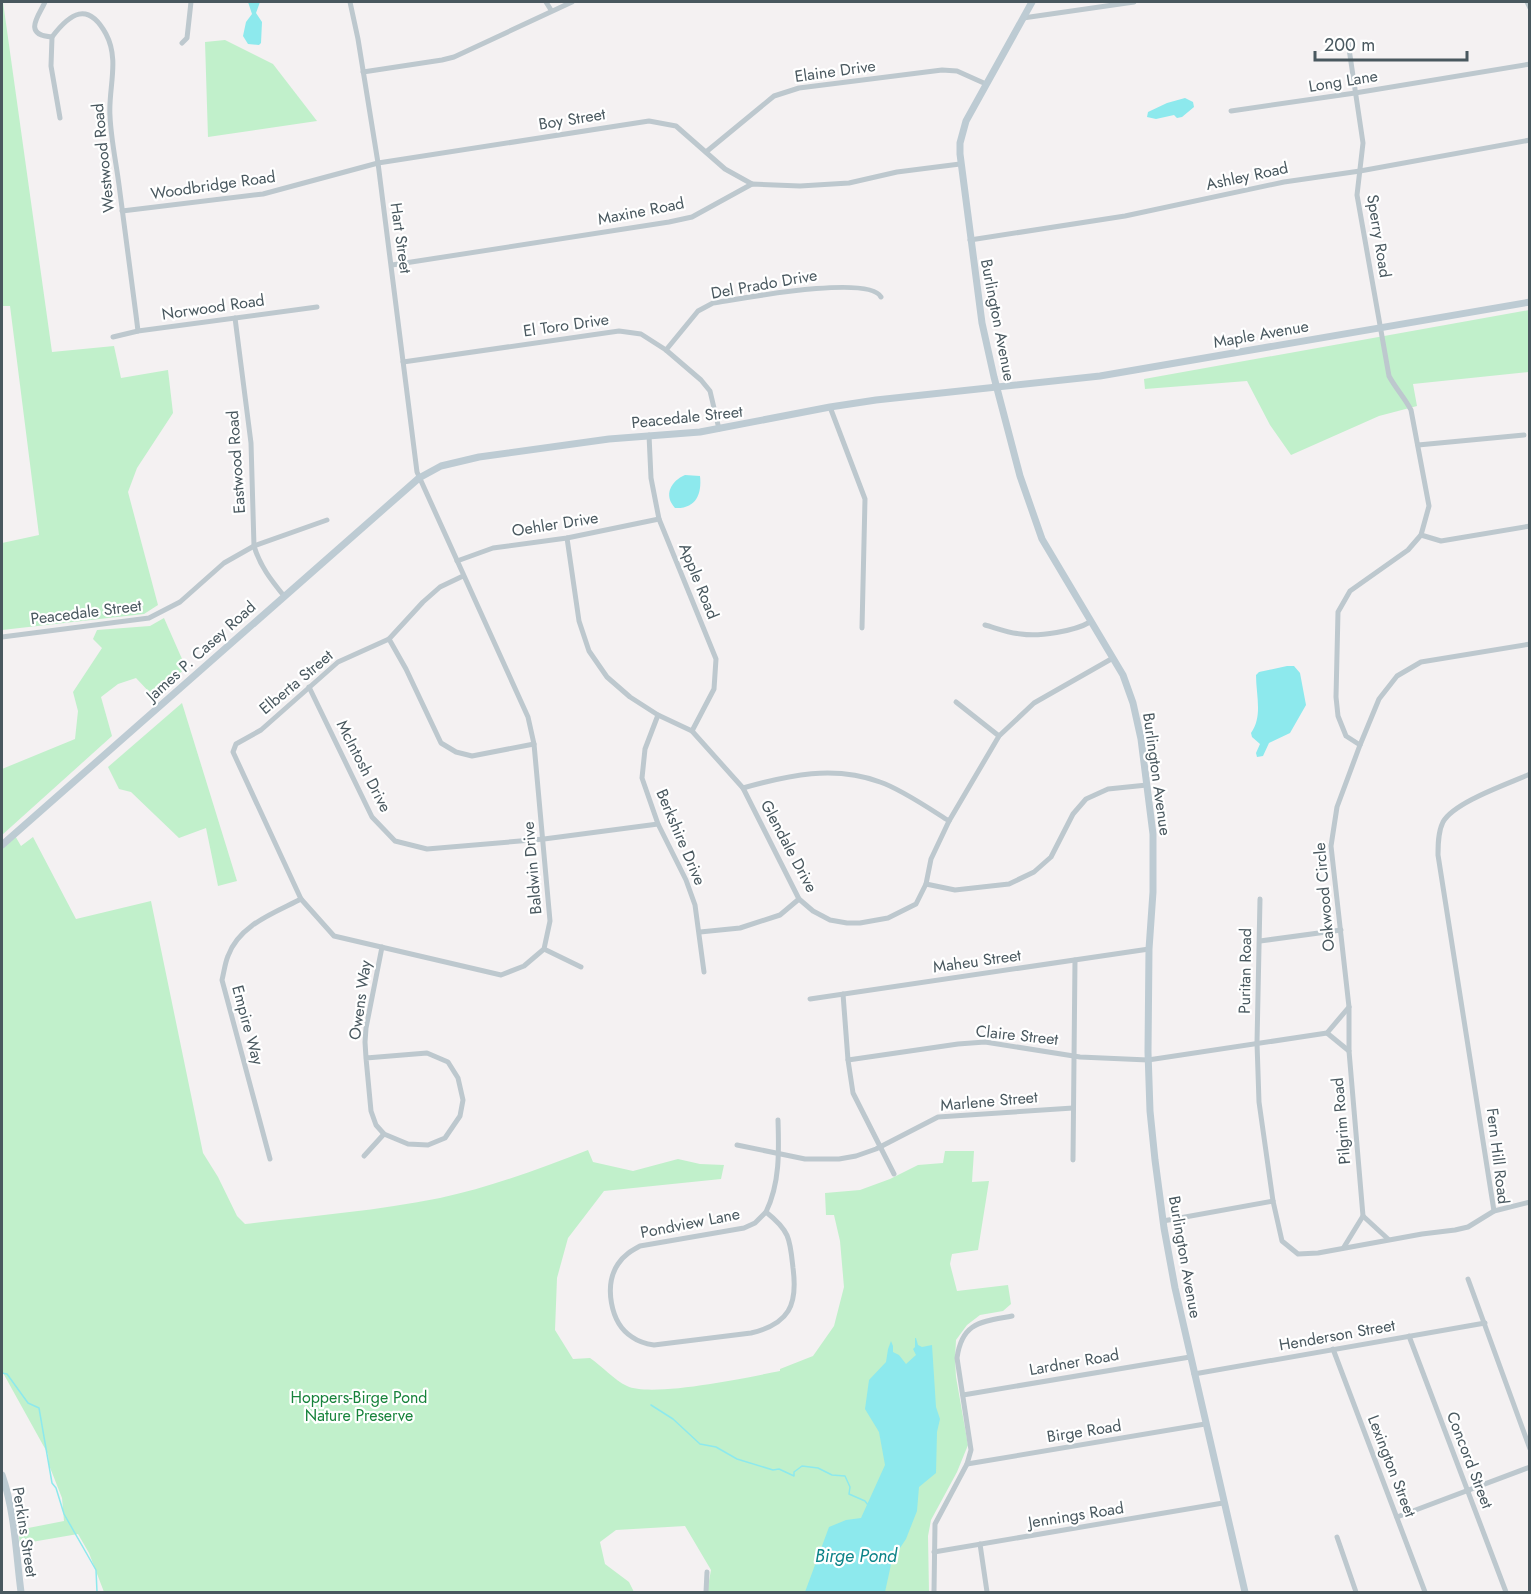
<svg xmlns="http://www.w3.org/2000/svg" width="1531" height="1594" font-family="Jost,sans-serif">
	<rect width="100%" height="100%" fill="#f4f1f2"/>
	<g fill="#c1f0cb">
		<path d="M2,2H3L52,352L114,346L121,378L168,370L173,413L137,468L128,492L158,605L144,614L2,630V543L39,535L10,306H2Z"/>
		<path d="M225,40L273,64L317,121L208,137L205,42Z"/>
		<path d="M1529,310V372L1413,384L1417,406L1379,416L1291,455L1270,425L1247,381L1145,389L1144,379Z"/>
		<path d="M164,618L186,668L153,696L136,678L118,684L101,697L112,736L2,835V769L75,739L78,711L73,692L102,648L93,639L97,630L150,626Z"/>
		<path d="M182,703L237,881L218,886L206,828L179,838L131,792L119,789L108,767Z"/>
		<path d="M14,834L21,846L33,837L76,919L151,901L203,1153L218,1177L237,1216L245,1224C310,1216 376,1211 440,1198C491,1187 539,1169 588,1150L593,1162L633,1171L678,1159L700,1164L724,1165L721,1179L604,1191L568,1238L557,1278L555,1330L573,1359L590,1358C602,1366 614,1380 627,1386C652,1398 749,1377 780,1371V1369L813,1356L834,1326L844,1287L840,1241L834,1215H826L825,1193L860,1190L890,1179L918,1165L943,1163L945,1151H974L972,1182L989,1181L978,1250L952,1254L950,1264L957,1291L1008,1285L1011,1304L1003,1311L980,1315L967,1325L956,1340L955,1359L956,1377L968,1445L957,1472L931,1520L928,1536L929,1592H707L711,1570L685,1526L616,1530L600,1542L605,1564L629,1582L634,1592H104L89,1553L78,1534L20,1544L18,1530L64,1521L62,1498L49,1465L48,1454L2,1371V845Z"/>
	</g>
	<g fill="#8de9ed">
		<path d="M248,2H260L256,13L262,22L261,43L259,45L248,44L243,36L246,22L252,14Z"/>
		<path d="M1185,98L1193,102L1194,107L1182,117L1177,118L1174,115L1156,119L1147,117L1148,112L1167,103Z"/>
		<path d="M685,475L700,476C702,494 696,509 675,508C663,495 671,481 685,475Z"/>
		<path d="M1287,666H1294L1300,673L1306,705L1290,733L1269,743L1263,756L1257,757L1256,753L1260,744L1252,737L1251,733C1263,716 1256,695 1256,675L1259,672Z"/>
		<path d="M915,1338H916L918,1345L922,1347L932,1345L936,1407L940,1419L937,1432L936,1473L919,1487L917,1511L906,1539L892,1560L885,1592H805L829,1527L846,1520L861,1518L885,1465L879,1432L865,1409L869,1380L886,1362L888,1349L891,1341L893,1346V1352L899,1355L906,1364L916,1355L913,1349L915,1347Z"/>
	</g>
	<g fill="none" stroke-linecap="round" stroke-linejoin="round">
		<g stroke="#8de9ed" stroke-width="1.5">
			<path d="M2,1373L7,1374L28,1403L39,1408L52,1483L56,1488L64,1514L96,1570L97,1592"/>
			<path d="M651,1405L673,1419L700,1444L716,1447L737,1459L773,1470L779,1469L794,1476V1472L802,1466L818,1468L832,1475L845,1476L850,1487L849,1494L865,1501L868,1505"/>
		</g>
		<g stroke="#bdc8ce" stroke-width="5">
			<path d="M45,2C40,14 21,35 52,37C70,13 88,1 106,34C120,60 108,89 110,116C111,139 116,162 119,185C125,233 132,282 138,331"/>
			<path d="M350,2L358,39L378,163L417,472L528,717L534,744L550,921L544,949L524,966L501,975L334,936L301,899L233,752L236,744L261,730L338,662L389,639L423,602L440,587L463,576"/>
			<path d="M546,2L551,10"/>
			<path d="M1527,2L1530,8"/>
			<path d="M1023,18L1134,2"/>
			<path d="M52,37L51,66L60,118"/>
			<path d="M1348,42L1363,143L1357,195L1389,376C1396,389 1405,398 1411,410L1429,506L1421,535L1408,550L1350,591L1338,612L1336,697L1338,716L1346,736L1360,745"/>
			<path d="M182,43L187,38L191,2"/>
			<path d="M363,72L442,60L454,57L572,2"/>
			<path d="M1231,111L1355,93L1530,64"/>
			<path d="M706,152L774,96L799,88L942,70L957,71L986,84"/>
			<path d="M122,211L263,194L378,163L649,121L676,126L725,169L752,184"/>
			<path d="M970,240L1125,216L1284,182L1360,171L1530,140"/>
			<path d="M392,265L669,222L692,217L752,184L800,186L849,183L897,172L960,164"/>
			<path d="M235,318L251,443L254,546C260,566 271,580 284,596"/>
			<path d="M113,337L138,331L317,307"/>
			<path d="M666,350L698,311L713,303C740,299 869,274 881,297"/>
			<path d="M403,362L619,331L641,334L666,350L701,380L710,391L719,429"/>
			<path d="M830,407L865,499L862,628"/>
			<path d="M649,435L651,478L659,519L716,659L714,689L692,731"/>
			<path d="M1418,445L1524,435"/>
			<path d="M1421,535L1441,541L1530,526"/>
			<path d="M567,538L579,621L589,651L607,677L630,697L658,715L692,731L743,788L799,899L813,911L830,920L847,923H860L888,918L916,904L926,884L931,859L949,821L999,736L1034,703L1113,658"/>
			<path d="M457,561L493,548L567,538L659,519"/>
			<path d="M985,625C996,628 1009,633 1021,634C1039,637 1075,631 1090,622"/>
			<path d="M2,637L149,618L180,602L224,563L254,546L327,520"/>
			<path d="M389,639L406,669L441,743L456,752L472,756L534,744"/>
			<path d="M309,687L372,817L395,841L427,849L544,839L658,824"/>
			<path d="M956,702L999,736"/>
			<path d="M658,715L645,749L642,778L658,824L686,880L695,905L704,972"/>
			<path d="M743,788C789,775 834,765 880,782C901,789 930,809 949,821"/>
			<path d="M926,884L955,890L1009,884L1034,872L1051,857L1073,814L1086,799L1108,789L1147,785"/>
			<path d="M1260,899L1257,1043L1259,1102L1273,1201L1282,1241L1298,1254L1318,1253L1422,1234L1455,1230L1468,1227L1494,1211L1530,1202"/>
			<path d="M700,932L740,928L780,915L799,899"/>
			<path d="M1260,941L1341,930"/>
			<path d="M544,949L581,967"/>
			<path d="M843,994L848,1060L853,1093L894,1174"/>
			<path d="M810,999L1149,949"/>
			<path d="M1327,1033L1349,1051"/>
			<path d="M366,1058L427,1053L448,1062L458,1078L463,1100L460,1116L445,1138L428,1145L408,1144L384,1134L376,1125L371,1111L366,1058L365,1042L366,1028L382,947"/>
			<path d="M848,1060L958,1044L985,1042L1080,1057L1148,1060L1327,1033L1349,1007"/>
			<path d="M737,1145L805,1159H839L856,1156L876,1149L938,1117L1073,1108"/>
			<path d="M364,1156L384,1134"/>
			<path d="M270,1159L222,980C224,972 225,963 228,956C239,925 274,913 301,899"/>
			<path d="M1073,1160L1075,960"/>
			<path d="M1494,1211L1438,855C1438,845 1438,832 1443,822C1454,802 1508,784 1530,774"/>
			<path d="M766,1212C790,1231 790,1239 793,1268C798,1305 789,1324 751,1333L654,1345C647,1344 639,1342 632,1337C610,1323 604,1285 618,1264C624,1255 631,1251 640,1246L744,1228L755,1223Z"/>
			<path d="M766,1212C780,1183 779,1151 778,1120"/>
			<path d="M1163,1221L1273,1201"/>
			<path d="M1388,1239L1363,1216L1349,1051V1007L1331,846L1337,807L1360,745L1379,699L1397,676L1421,662L1530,644"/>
			<path d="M1344,1247L1363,1216"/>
			<path d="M1468,1279L1530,1449"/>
			<path d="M1409,1336L1506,1592"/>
			<path d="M1333,1349L1425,1592"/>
			<path d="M1194,1374L1485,1323"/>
			<path d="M963,1395L1190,1357"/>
			<path d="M967,1464L1205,1424"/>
			<path d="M1397,1517L1530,1467"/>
			<path d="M1337,1537L1356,1592"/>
			<path d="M980,1544L987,1592"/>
			<path d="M934,1552L1223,1503"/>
			<path d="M706,1592L707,1572"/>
			<path d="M934,1592L935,1524L967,1464L971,1450L957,1358C962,1322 981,1322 1012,1316"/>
		</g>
		<g stroke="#bdcbd3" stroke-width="7">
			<path d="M1032,2L966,121L960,143V154L982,323L994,377L1020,476L1042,539L1123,675L1133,703L1141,739L1153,834V892L1149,949L1148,1052L1150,1111L1155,1160L1164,1228L1175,1288L1245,1592"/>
			<path d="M2,845L419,478L441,466L479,457L609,439L700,432L830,407L876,400L1100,376L1530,302"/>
			<path d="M2,1475C15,1512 16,1554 21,1592"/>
		</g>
	</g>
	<g text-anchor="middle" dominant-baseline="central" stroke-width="4.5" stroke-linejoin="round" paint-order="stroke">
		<g font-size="16" fill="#49585f" stroke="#fff">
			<text transform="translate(835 71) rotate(-8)">Elaine Drive</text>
			<text transform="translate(1343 81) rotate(-9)">Long Lane</text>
			<text transform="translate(572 119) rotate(-9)">Boy Street</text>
			<text transform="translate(103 158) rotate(-96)">Westwood Road</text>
			<text transform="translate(1247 176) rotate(-12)">Ashley Road</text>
			<text transform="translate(213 185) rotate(-8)">Woodbridge Road</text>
			<text transform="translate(641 211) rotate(-11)">Maxine Road</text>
			<text transform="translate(1379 236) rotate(81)">Sperry Road</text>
			<text transform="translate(401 238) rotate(82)">Hart Street</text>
			<text transform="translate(764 284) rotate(-10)">Del Prado Drive</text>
			<text transform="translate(213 307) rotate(-8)">Norwood Road</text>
			<text transform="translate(998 320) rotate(79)">Burlington Avenue</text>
			<text transform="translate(566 325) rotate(-8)">El Toro Drive</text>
			<text transform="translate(1261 334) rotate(-10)">Maple Avenue</text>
			<text transform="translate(687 417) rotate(-6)">Peacedale Street</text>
			<text transform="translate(236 462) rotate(-94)">Eastwood Road</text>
			<text transform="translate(555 524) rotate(-9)">Oehler Drive</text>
			<text transform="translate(699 581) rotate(68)">Apple Road</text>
			<text transform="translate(86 612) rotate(-7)">Peacedale Street</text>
			<text transform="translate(201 651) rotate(-42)">James P. Casey Road</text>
			<text transform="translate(296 682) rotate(-40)">Elberta Street</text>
			<text transform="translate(364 766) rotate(63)">McIntosh Drive</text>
			<text transform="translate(1157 774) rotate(82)">Burlington Avenue</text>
			<text transform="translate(681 837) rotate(67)">Berkshire Drive</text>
			<text transform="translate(789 846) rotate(62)">Glendale Drive</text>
			<text transform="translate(532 868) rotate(-95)">Baldwin Drive</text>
			<text transform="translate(1324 897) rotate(-95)">Oakwood Circle</text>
			<text transform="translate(977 961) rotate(-8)">Maheu Street</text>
			<text transform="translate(1245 971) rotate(-89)">Puritan Road</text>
			<text transform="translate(360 1000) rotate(-82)">Owens Way</text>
			<text transform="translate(248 1025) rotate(75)">Empire Way</text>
			<text transform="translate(1017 1035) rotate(6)">Claire Street</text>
			<text transform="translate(989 1101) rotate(-5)">Marlene Street</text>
			<text transform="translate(1341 1121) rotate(-95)">Pilgrim Road</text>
			<text transform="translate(1498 1156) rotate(83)">Fern Hill Road</text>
			<text transform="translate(690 1223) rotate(-11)">Pondview Lane</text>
			<text transform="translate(1185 1257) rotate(80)">Burlington Avenue</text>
			<text transform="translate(1337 1335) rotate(-10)">Henderson Street</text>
			<text transform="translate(1074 1362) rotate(-10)">Lardner Road</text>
			<text transform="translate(1084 1431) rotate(-9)">Birge Road</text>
			<text transform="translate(1470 1460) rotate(69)">Concord Street</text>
			<text transform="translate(1392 1466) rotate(69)">Lexington Street</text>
			<text transform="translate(1076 1515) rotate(-9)">Jennings Road</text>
			<text transform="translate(25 1532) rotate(81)">Perkins Street</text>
		</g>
		<g font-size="16" fill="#17833b" stroke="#fff">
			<text x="359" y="1397">Hoppers-Birge Pond<tspan x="359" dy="18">Nature Preserve</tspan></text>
		</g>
		<g font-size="18" font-style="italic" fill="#0c8388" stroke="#fff">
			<text x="856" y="1556">Birge Pond</text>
		</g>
	</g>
	<rect width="1531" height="1594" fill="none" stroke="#49585f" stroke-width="6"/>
	<path d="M1315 51v9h152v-9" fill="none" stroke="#49585f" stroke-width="3"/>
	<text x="1324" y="51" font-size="18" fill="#49585f" stroke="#ffffff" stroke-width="4.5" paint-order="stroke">200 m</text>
</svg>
